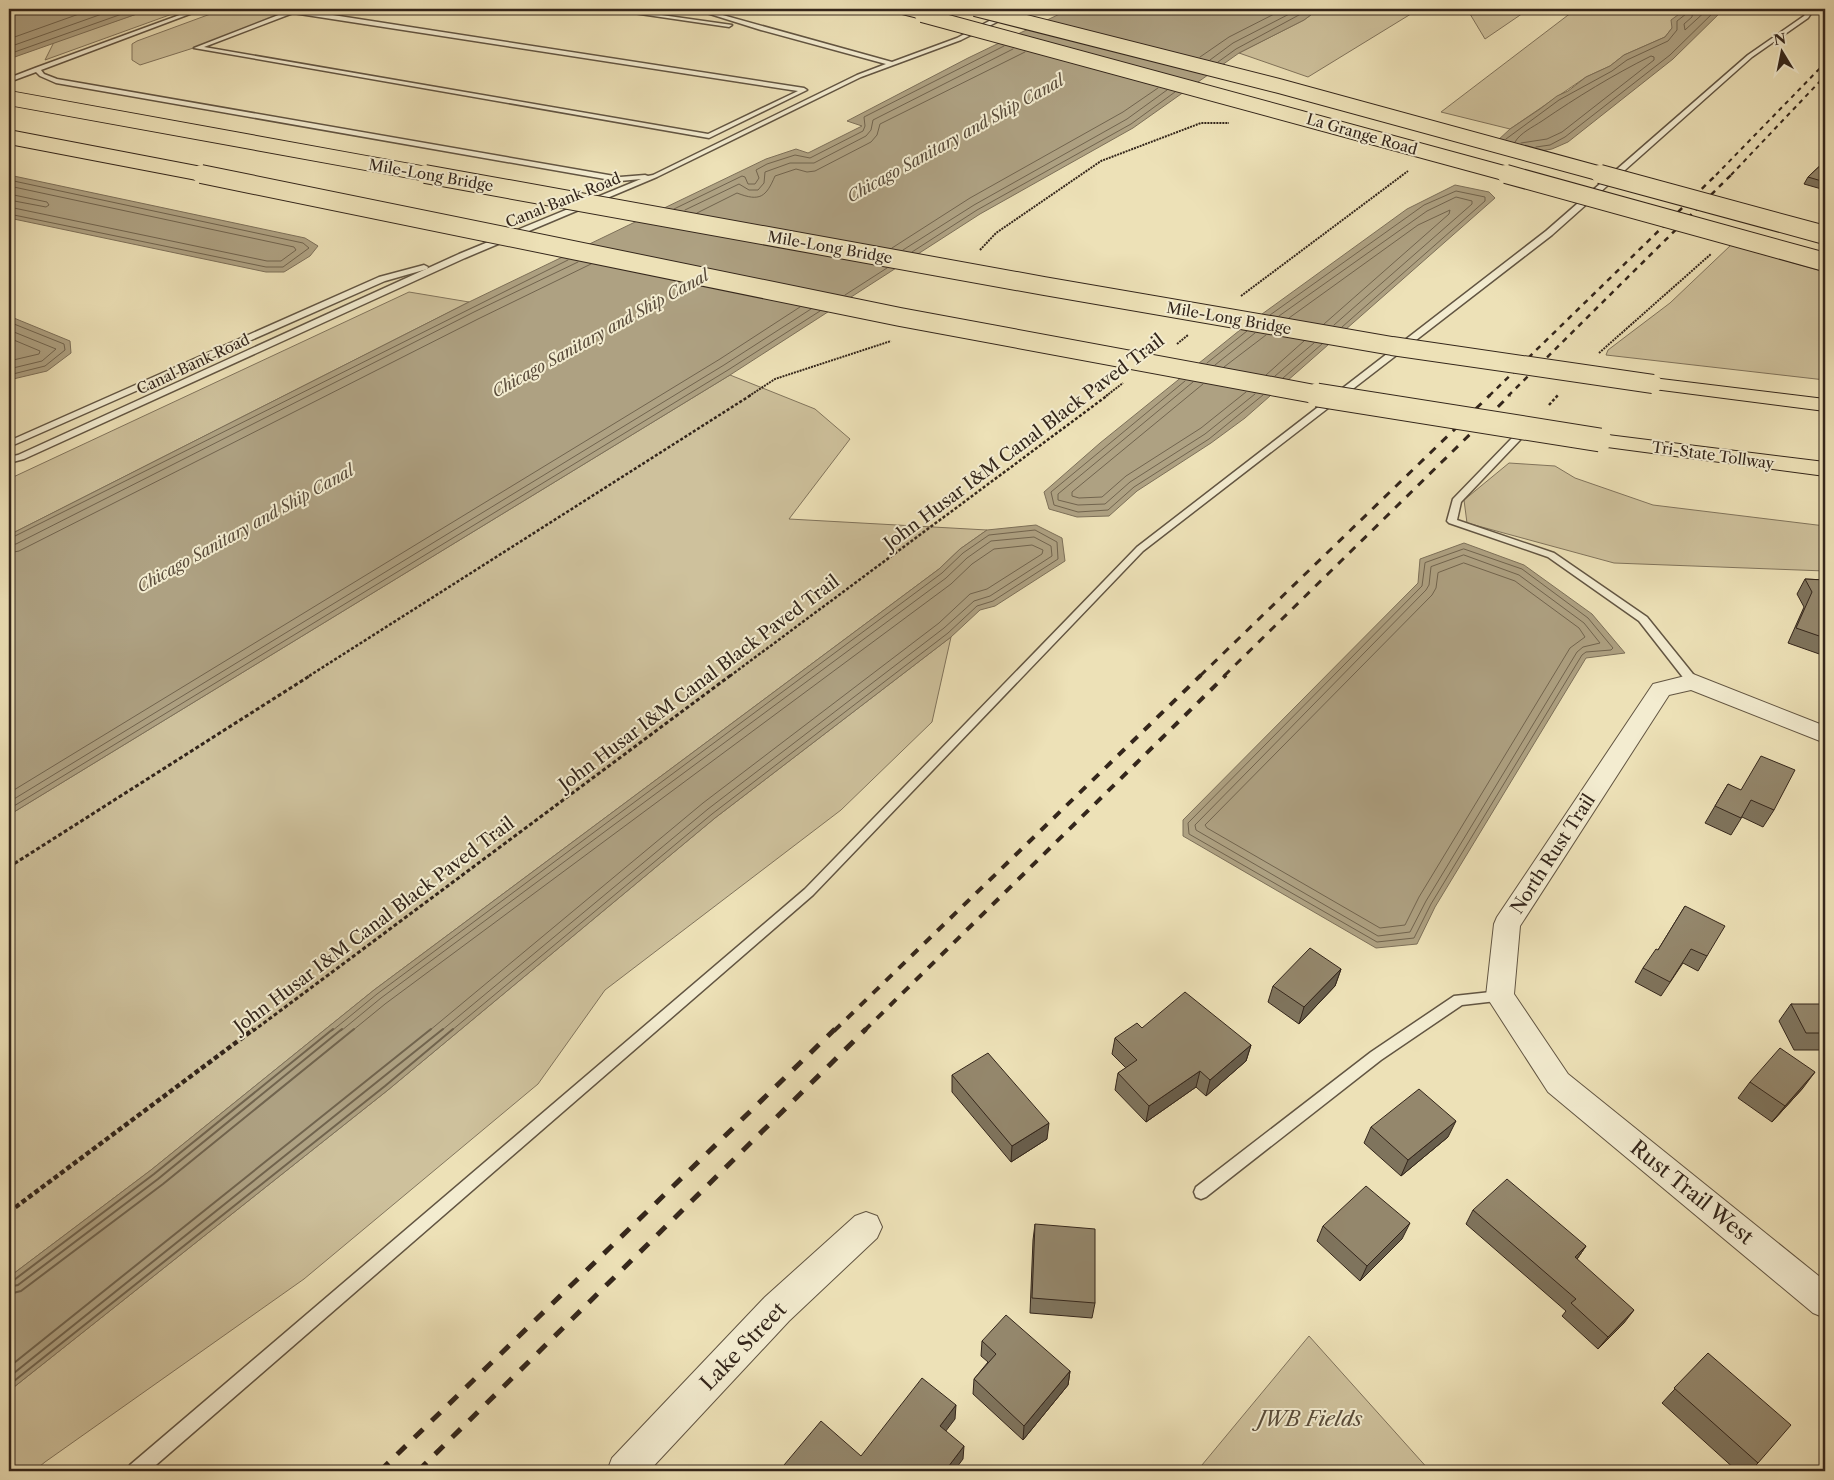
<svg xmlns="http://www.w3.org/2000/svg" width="1834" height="1480" font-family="'Libre Caslon Text',serif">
	<rect width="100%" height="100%" fill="#ede1b7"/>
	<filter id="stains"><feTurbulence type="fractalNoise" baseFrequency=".004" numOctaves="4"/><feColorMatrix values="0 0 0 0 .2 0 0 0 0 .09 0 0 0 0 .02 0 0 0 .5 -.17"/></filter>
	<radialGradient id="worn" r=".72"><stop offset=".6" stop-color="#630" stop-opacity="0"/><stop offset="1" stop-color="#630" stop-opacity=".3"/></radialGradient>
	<g fill="#cec19c" stroke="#81745c">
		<path d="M151,9H186L45,60L54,42Z"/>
		<path d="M224,9H294L206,44L140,65L132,60V44L137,41Z"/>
		<path d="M1319,9H1419L1308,77L1239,53L1304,20Z"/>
		<path d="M1467,9H1529L1485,39Z"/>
		<path d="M1576,9H1686L1680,12L1672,28L1665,37L1624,55L1610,66L1586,77L1510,129L1441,112Z"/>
		<path d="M1731,245L1825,272V380L1606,355L1608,350L1670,303Z"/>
		<path d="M409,292L469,302L9,535V479Z"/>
		<path d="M730,375L815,409L850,439L789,519L987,530L960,549L939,569L374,990L151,1170L9,1277V815Z"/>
		<path d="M1509,463L1555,466L1575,478L1653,505L1825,526V571L1614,563L1467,523L1464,500Z"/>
		<path d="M951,637L932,722L841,810L605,990L538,1084L304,1279L45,1462L34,1471H9V1391L388,1090L715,818Z"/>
		<path d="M1309,1336L1430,1471H1197Z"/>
	</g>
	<g fill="#aea182" stroke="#7d7059">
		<path d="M9,9H151L9,59Z"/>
		<path d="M1070,9H1319L1304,20L1239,53L1133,128L980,214L730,375L9,815V535L469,302L766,159L796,149L808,153L862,126L847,121L968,58Z"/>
		<path d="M1686,9H1724L1673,59L1568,142L1552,149L1518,155L1497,141L1510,129L1540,109L1557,96L1568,91L1586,77L1610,66L1624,55L1665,37L1672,28L1671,20Z"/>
		<path d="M9,175L305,238L318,246L310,256L284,272H266L9,218Z"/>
		<path d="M1455,185L1489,192L1495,198L1245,418L1211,443L1137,491L1109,516L1077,517L1049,509L1044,492L1100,443L1240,330L1407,209Z"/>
		<path d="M9,316L70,341L71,353L47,371L9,380Z"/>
		<path d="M1036,525L1062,538L1065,561L995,606L980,610L951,637L715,818L388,1090L9,1391V1277L151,1170L374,990L939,569L960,549L987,530Z"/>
		<path d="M1464,543L1524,565L1592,614L1625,653L1586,658L1435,907L1417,944L1376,948L1183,836V820L1418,583L1420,559Z"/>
	</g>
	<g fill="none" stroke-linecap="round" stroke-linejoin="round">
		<g stroke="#71644e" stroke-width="1">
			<path d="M1693,9L1692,17L1684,24L1685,30L1708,9"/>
			<path d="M9,39L93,9"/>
			<path d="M9,47L116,9"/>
			<path d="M9,54L136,9"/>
			<path d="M1200,57L1229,37L1284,9"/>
			<path d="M1210,60L1233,43L1299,9"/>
			<path d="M1218,62L1236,49L1310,9"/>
			<path d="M1506,139L1559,100L1612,71L1627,60L1668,41L1677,30V21L1686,14L1687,9"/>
			<path d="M1515,142C1520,133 1533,127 1542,121C1577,97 1613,75 1651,56L1654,57V60L1562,132L1547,139L1521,143"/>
			<path d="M1536,147L1550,145L1565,137L1670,55L1717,9"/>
			<path d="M9,180L303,243L309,248L283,267H266L9,214"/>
			<path d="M9,186L294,247L296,250L281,261H267L9,207"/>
			<path d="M9,194L47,202L49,205L46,207L9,200"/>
			<path d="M674,209L742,176L745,177L748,184H755L759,178L756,170L767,164L795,155L810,158L863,131L865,126L864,117L1004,46"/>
			<path d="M685,210L739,184L749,190H758L764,183L765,172L790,163H814L866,136L871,130L873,120L1013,49"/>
			<path d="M697,213L737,193C760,202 766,197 775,176L796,169L807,172L815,171L871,142L877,135L880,124L1025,52"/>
			<path d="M892,248L970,198L1123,112L1158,88"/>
			<path d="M903,250L974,205L1127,119L1167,90"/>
			<path d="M912,252L977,210L1131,124L1175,92"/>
			<path d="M845,295L887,268"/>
			<path d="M1270,315L1424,205L1456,191L1485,197V201L1342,327"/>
			<path d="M1279,316L1427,211L1456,197L1472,201V204L1334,325"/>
			<path d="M1289,318L1418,225L1450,210L1449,214L1324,324"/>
			<path d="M9,322L64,344L65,350L45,366L9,375"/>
			<path d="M9,330L56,349L42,361L9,369"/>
			<path d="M9,338L40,351L39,354L9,361"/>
			<path d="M1207,363L1247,331"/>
			<path d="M1215,365L1255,333"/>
			<path d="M1224,367L1266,335"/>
			<path d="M1266,375L1304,341"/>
			<path d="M1275,376L1314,343"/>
			<path d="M1283,378L1322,344"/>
			<path d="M1185,381L1051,492L1054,505L1078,512L1108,510L1134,487L1209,439L1263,395"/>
			<path d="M1193,382L1058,494V500L1078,505L1105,504L1130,482L1205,434L1255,394"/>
			<path d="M1203,384L1072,492V496L1079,498L1102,497L1126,476L1201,428L1246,392"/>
			<path d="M9,539L568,260"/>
			<path d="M9,545L16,544L474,312L578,262"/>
			<path d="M1464,549L1522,569L1588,618L1613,648L1611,650L1586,652L1582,655L1431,904L1414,938L1377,942L1189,834L1188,823L1422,586L1425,563Z"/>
			<path d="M9,553L19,551L478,319L591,264"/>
			<path d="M1464,555L1519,575L1584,623L1600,643L1583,647L1577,652L1426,901L1410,932L1378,936L1196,830L1195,825L1426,590L1429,585L1431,567Z"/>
			<path d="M1464,563L1515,581L1579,628L1585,637L1570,648L1419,897L1405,925L1380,928L1207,828L1205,825L1432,595L1436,588L1438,573Z"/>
			<path d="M9,793L720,359L800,307"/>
			<path d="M9,802L724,365L811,309"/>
			<path d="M9,809L728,370L820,311"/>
			<path d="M332,1031L377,994L942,573L963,553L989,535L1035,530L1057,542L1058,559L993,601L977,606L948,633L712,814L451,1031"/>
			<path d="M341,1031L381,998L946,578L967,558L991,541L1034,537L1051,546L1052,556L990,596L974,601L944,628L708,809L441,1031"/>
			<path d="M352,1031L385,1004L951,584L972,564L994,549L1032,545L1043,550L1042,554L987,589L970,594L939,623L703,803L429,1031"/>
		</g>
		<g stroke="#71644e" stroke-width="2">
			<path d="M9,1281L14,1280L154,1174L333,1029"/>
			<path d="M9,1287L18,1285L158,1179L342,1029"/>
			<path d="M9,1294L21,1291L163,1184L354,1029"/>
			<path d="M9,1367L431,1029"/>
			<path d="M9,1377L443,1029"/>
			<path d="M9,1385L385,1086L453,1029"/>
		</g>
		<defs>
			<g id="service">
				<path d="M196,9H203L41,70L44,74L57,79L620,177L645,175L648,176L653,175L857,75L886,64L761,30L694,9H701L892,62L957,38L1012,9H1018L999,21L961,40L861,77L657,177L465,258L24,459L9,463V457L18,455L459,254L641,179L620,181L605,179L56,83L40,76L36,72L9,82V78L35,68Z"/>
				<path d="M294,9L804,88L807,90L709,138L194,48ZM293,13L798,91L708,134L204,47Z"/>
				<path d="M606,9H619L732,25L729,27Z"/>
				<path d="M1809,9H1814L1808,18L1752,57L1552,235L1143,551L813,895L149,1471H128L130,1465L805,889L1137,547L1546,231L1748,55L1804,16Z"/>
				<path d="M424,265L428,267L427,269L385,281L9,447V441L379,277Z"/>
				<path d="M1517,435L1521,438L1520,440L1461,502L1457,520L1554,553L1647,617L1697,679L1698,682L1697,685H1689L1639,621L1548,557L1449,523L1447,521L1453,499L1514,436Z"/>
				<path d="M1500,991L1505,992L1507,996L1505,1000L1462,1005L1381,1060L1206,1197L1201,1199L1196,1197L1194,1192L1196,1187L1371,1052L1454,996Z"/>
			</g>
			<g id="minor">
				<path d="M1693,674L1825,726V743L1691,690L1669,695L1520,926L1514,994L1568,1074L1825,1281V1318L1813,1313L1548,1092L1486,996L1494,924L1497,917L1653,684Z"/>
				<path d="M866,1212L877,1216L882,1227L877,1238L789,1321L649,1471H607L612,1458L765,1297L855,1216Z"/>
			</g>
			<path id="trunk" d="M892,9H913L927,12L929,15L922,19L894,12Z"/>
			<g id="motorway">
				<path d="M1653,378L1825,399V411L1646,388L1643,384L1646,380Z"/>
				<path d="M1600,434L1825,462V476L1592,445L1589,440L1592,435Z"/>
			</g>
		</defs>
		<use href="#service" stroke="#625542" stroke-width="3"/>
		<use href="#minor" stroke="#625542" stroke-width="2"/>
		<use href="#trunk" stroke="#34261b" stroke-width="2"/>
		<use href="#motorway" stroke="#34261b" stroke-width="2"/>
		<g stroke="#34261b" stroke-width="2" stroke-dasharray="2 1" stroke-linecap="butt">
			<path d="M980,250L996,233L1101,161L1201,123H1229"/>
			<path d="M1241,296L1408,171"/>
			<path d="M1177,344L1188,335"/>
			<path d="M1599,353L1711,254"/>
			<path d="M749,396L775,379L891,341"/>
			<path d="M1106,396L1123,383"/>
		</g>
		<g stroke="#34261b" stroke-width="2.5" stroke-dasharray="3 2" stroke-linecap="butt">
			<path d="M1549,405L1558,395"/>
			<path d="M309,676L751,395"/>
			<path d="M730,676L1108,395"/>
		</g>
		<g stroke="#34261b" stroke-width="3" stroke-dasharray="4 2.5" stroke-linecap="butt">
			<path d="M9,867L311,675"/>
			<path d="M253,1031L731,675"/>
		</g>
		<path stroke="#34261b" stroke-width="4.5" stroke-dasharray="5 3" stroke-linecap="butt" d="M9,1212L254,1029"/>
		<use href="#service" fill="#f3ecd0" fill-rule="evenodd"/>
		<use href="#minor" fill="#f3ecd0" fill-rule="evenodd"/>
		<use href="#trunk" fill="#ede1b7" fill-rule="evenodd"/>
		<use href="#motorway" fill="#ede1b7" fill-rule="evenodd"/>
		<g stroke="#34261b" stroke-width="2" stroke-dasharray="4.5 4.5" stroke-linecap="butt">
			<path d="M1716,175L1825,63"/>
			<path d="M1731,175L1825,76"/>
		</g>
		<g stroke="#34261b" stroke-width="2.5" stroke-dasharray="5.5 5.5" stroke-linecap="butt">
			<path d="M1489,396L1717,174"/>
			<path d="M1508,396L1732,174"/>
		</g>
		<g stroke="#34261b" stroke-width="3" stroke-dasharray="8 8" stroke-linecap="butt">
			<path d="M1200,676L1490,395"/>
			<path d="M1224,676L1510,395"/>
		</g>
		<g stroke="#34261b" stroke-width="4" stroke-dasharray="9 9" stroke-linecap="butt">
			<path d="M834,1031L1201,675"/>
			<path d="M864,1031L1226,675"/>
		</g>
		<g stroke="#34261b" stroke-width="5" stroke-dasharray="12 12" stroke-linecap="butt">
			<path d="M380,1471L835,1029"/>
			<path d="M418,1471L866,1029"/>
		</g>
		<defs>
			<g id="trunk-bridge-far1">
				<path d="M975,9L1279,86L1605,175"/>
				<path d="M922,15L1511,175"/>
			</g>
			<g id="trunk-bridge">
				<path d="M1506,174L1825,262"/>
				<path d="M1600,174L1825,235"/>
			</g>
			<g id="motorway-bridge-far2">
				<path d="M9,98L432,175"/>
				<path d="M9,137L207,175"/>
			</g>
			<g id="motorway-bridge-far1">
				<path d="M201,174L900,317L1325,396"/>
				<path d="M425,174L1044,286L1392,346L1653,384"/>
			</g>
			<path id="motorway-bridge" d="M1317,395L1600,440"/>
		</defs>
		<use href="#trunk-bridge-far1" stroke="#34261b" stroke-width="16" stroke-linecap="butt"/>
		<use href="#trunk-bridge" stroke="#34261b" stroke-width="20" stroke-linecap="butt"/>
		<use href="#motorway-bridge-far2" stroke="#34261b" stroke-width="16" stroke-linecap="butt"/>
		<use href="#motorway-bridge-far1" stroke="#34261b" stroke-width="20" stroke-linecap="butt"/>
		<use href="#motorway-bridge" stroke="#34261b" stroke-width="25" stroke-linecap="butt"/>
		<use href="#trunk-bridge-far1" stroke="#ede1b7" stroke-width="14"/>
		<use href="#trunk-bridge" stroke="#ede1b7" stroke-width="18"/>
		<use href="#motorway-bridge-far2" stroke="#ede1b7" stroke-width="14"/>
		<use href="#motorway-bridge-far1" stroke="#ede1b7" stroke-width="18"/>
		<use href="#motorway-bridge" stroke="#ede1b7" stroke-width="23"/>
	</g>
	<g fill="#7f745d" stroke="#34261b">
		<path d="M1825,145V156L1820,155L1823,147Z"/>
		<path d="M1825,161V190L1804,184L1808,177Z"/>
		<path d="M1805,579L1825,580V656L1788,643L1804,607L1797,594Z"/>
		<path d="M1728,784L1774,810L1763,827L1742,817L1731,835L1705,823Z"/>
		<path d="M1685,906L1707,956L1698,971L1683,963L1661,996L1635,982L1643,968L1658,950Z"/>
		<path d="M1341,969L1335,986L1299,1024L1268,1002L1273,986Z"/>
		<path d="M1791,1004L1825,1010V1050H1794L1779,1021Z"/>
		<path d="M1142,1028L1251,1045L1246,1061L1206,1096L1196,1087L1146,1122L1115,1090L1118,1073L1126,1068L1112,1054L1115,1038Z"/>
		<path d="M952,1075L1047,1139L1011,1162L952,1092Z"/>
		<path d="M1750,1082L1803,1088L1772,1122L1738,1098Z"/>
		<path d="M1371,1127L1448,1137L1401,1176L1364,1143Z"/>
		<path d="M1473,1210L1586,1246L1577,1259L1624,1323L1598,1349L1562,1316L1566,1311L1466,1224Z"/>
		<path d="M1035,1224L1095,1303L1092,1318L1030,1313L1033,1240Z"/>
		<path d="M1323,1226L1402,1239L1360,1281L1317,1241Z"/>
		<path d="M982,1341L1070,1371L1068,1385L1023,1440L973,1394L974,1379L988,1362L981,1356Z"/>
		<path d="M1708,1353L1758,1463L1750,1471H1737L1662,1403Z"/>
	</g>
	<g fill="#685e4c" stroke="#34261b">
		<path d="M1341,969L1335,986L1299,1024L1304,1007Z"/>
		<path d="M1251,1045L1246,1061L1206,1096L1210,1080Z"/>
		<path d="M1200,1071L1196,1087L1146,1122L1149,1106Z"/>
		<path d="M1815,1072L1803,1088L1772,1122L1785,1106Z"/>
		<path d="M1456,1121L1448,1137L1401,1176L1408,1160Z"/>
		<path d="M1049,1123L1047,1139L1011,1162L1012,1146Z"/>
		<path d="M1410,1223L1402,1239L1360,1281L1367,1266Z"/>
		<path d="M1586,1246L1577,1259L1575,1257Z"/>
		<path d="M1634,1310L1624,1323L1598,1349L1608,1337Z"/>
		<path d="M1070,1371L1068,1385L1023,1440L1024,1426Z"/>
		<path d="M956,1405L955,1419L939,1440L940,1426Z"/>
		<path d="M964,1446L963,1459L954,1471H945Z"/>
	</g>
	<g fill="#94876c" stroke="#34261b">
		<path d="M1825,161V182L1808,177Z"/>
		<path d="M1805,579L1825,580V638L1796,628L1812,592Z"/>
		<path d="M1761,756L1795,770L1774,810L1751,800L1741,818L1715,806L1728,784L1741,790Z"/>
		<path d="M1685,906L1725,926L1707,956L1691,949L1670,982L1643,968L1656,949L1658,950Z"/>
		<path d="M1310,948L1341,969L1304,1007L1273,986Z"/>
		<path d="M1185,992L1251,1045L1210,1080L1200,1071L1149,1106L1118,1073L1137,1060L1115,1038L1137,1023L1142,1028Z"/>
		<path d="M1791,1004H1822L1825,1010V1033H1806Z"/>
		<path d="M1780,1048L1815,1072L1785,1106L1750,1082Z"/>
		<path d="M988,1053L1049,1123L1012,1146L952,1075Z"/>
		<path d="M1419,1089L1456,1121L1408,1160L1371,1127Z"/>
		<path d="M1507,1179L1586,1246L1575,1257L1634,1310L1608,1337L1571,1303L1576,1299L1473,1210Z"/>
		<path d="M1366,1186L1410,1223L1367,1266L1323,1226Z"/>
		<path d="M1035,1224L1095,1229V1303L1032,1298Z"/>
		<path d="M1006,1315L1070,1371L1024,1426L974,1379L996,1354L982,1341Z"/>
		<path d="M1708,1353L1791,1425L1758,1463L1674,1388Z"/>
		<path d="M922,1378L956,1405L940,1426L964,1446L945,1471H779L821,1421L861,1456Z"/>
	</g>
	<g text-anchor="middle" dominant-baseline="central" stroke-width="4" stroke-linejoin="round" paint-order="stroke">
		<g font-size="15" fill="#34261b" stroke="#f3ecd0">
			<text transform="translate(1362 134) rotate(16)">La Grange Road</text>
			<text transform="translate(431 175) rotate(10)">Mile-Long Bridge</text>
			<text transform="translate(563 200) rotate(-22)">Canal Bank Road</text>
			<text transform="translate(830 247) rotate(10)">Mile-Long Bridge</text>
			<text transform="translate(1229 318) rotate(10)">Mile-Long Bridge</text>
			<text transform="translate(193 364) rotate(-25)">Canal Bank Road</text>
			<text transform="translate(1713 455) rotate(8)">Tri-State Tollway</text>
		</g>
		<g font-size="16" font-style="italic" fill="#594b3a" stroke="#f3ecd0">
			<text transform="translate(955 138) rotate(-29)">Chicago Sanitary and Ship Canal</text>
			<text transform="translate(600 333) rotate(-29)">Chicago Sanitary and Ship Canal</text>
			<text transform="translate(245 528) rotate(-29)">Chicago Sanitary and Ship Canal</text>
		</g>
		<g font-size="18" fill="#34261b" stroke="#f3ecd0">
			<text transform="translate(1024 442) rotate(-37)">John Husar I&amp;M Canal Black Paved Trail</text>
			<text transform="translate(699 683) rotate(-37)">John Husar I&amp;M Canal Black Paved Trail</text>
			<text transform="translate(1553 854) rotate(-57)">North Rust Trail</text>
			<text transform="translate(374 925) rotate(-37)">John Husar I&amp;M Canal Black Paved Trail</text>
		</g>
		<g font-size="21" fill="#34261b" stroke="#f3ecd0">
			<text transform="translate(1692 1192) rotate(39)">Rust Trail West</text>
			<text transform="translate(743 1346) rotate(-46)">Lake Street</text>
		</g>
		<g font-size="21" font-style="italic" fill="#5a4d3b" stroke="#f3ecd0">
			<text x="1310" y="1418">JWB Fields</text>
		</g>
	</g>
	<rect width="1834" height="1480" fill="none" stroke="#ede1b7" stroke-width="30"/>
	<rect x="10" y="10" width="1814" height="1460" fill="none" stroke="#34261b" stroke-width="2.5"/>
	<rect x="15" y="15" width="1804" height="1450" fill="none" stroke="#34261b"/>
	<g transform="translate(1782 52) rotate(350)" stroke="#f3ecd0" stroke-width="4" paint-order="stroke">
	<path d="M0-4L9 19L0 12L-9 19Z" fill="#34261b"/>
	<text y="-8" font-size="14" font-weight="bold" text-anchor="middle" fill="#34261b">N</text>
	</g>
	<rect width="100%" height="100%" filter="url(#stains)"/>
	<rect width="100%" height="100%" fill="url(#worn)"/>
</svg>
